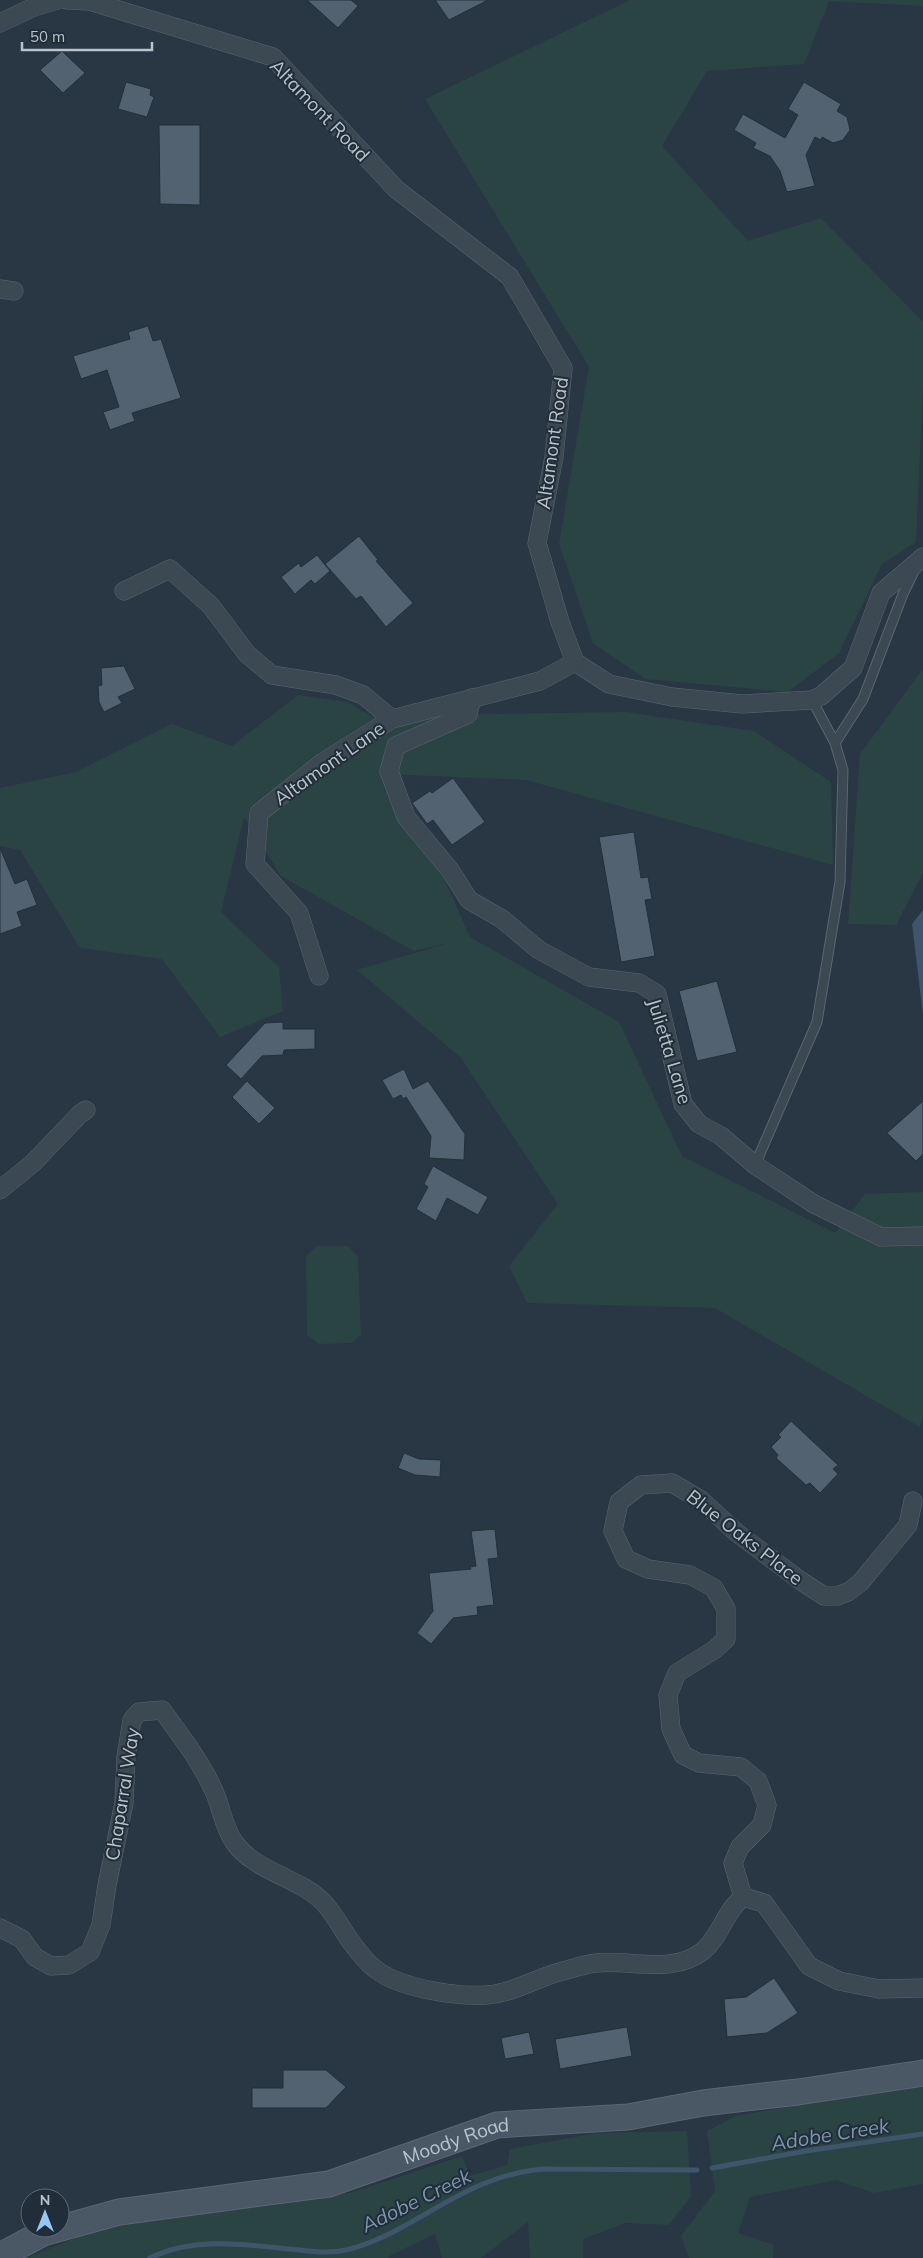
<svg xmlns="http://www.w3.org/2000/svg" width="923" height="2258" font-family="Mulish,sans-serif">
	<rect width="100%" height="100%" fill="#283743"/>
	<g fill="#2a4443">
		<path d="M630,0H923V6L829,1L804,64L707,71L662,146L748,241L821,218L923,322V387L916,542L882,564L839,653L788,692L645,679L593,643L559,544L589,367L425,99Z"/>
		<path d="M923,669V872L896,925L848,924L860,754Z"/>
		<path d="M298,695L347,702L371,716L626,712L754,731L831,782L833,865L526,780L384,774L442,874L470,937L619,1022L682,1156L835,1233L865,1194L923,1192V1418L920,1427L715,1308L527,1303L509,1266L558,1204L460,1057L357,970L452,942L414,951L281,876L244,817L221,912L279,967L283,1011L220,1037L162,959L80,948L20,850L0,846V788L76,772L172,724L232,746Z"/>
		<path d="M317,1246H348L358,1257L361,1335L352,1343L319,1344L307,1335L306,1257Z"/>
		<path d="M923,2083V2184L874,2193L836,2180L750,2197L738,2233L774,2245L773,2258H689L681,2236L715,2191L707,2131L736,2116Z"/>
		<path d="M687,2131L691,2196L669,2225L625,2223L583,2239V2258H530L528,2222L481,2258H442L435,2234L391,2255L388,2258H26L163,2203L350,2193L462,2156L470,2176L507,2165L510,2149L596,2133Z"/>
	</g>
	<path fill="#3e566b" d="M923,910V1015L912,924Z"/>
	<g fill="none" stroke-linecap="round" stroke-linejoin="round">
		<g stroke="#3e566b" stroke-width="5">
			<path d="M712,2168L806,2151L923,2134"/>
			<path d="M150,2258C193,2237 243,2244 289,2249C308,2251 327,2254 346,2250C396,2238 436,2203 483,2184C502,2176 522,2171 542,2169L697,2170"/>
		</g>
	</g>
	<g fill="#536270" stroke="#232f3a">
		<path d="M307,0H351L358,6L338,28Z"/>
		<path d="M435,0H488L449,20Z"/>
		<path d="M62,51L85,73L63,93L40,70Z"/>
		<path d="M126,82L151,89L150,95L154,97L147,117L118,109Z"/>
		<path d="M804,82L841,104L837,111L847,117L850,130L843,140L833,143L822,137L821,140L815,137L806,155L815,186L787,192L780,171L770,156L753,148L756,143L734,130L743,114L785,138L798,115L788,109Z"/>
		<path d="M159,125H200V205L160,204Z"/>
		<path d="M148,326L153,341L161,339L181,398L132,413L135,421L110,430L103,412L119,407L107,370L81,379L73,356L130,339L128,332Z"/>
		<path d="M359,536L378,560L376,561L413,603L386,627L361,596L356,599L325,564Z"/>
		<path d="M317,555L330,571L315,584L311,580L295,594L281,577L299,563L301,567Z"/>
		<path d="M124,666L135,689L118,697L122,703L104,712L99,702L98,686L102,685L101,668Z"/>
		<path d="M453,778L485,822L452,845L433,820L427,824L412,803L430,791L432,793Z"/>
		<path d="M634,832L641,878L648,877L652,899L645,900L655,956L621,962L599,837Z"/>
		<path d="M0,848L15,884L27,879L37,905L17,912L22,926L0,934Z"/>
		<path d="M717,981L737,1052L697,1061L679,991Z"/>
		<path d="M283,1022V1029H315V1049L284,1050L283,1055L262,1056L241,1079L226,1065L265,1023Z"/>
		<path d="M404,1069L413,1089L428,1081L465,1134L464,1160L429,1158L431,1136L406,1097L403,1099L401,1095L393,1099L382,1080Z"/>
		<path d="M247,1081L275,1108L259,1124L232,1097Z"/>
		<path d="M923,1101V1154L916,1161L887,1133Z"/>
		<path d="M433,1166L488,1197L478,1215L447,1198L436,1221L416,1209L428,1187L424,1184Z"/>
		<path d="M791,1421L838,1465L833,1469L838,1474L820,1493L810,1483L806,1485L776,1458L778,1455L771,1447L781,1437L778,1435Z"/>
		<path d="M404,1453L419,1459L441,1460L440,1477L415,1475L398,1468Z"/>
		<path d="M495,1529L498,1558L488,1559L494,1605L477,1607L478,1615L453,1618L431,1644L417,1633L433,1611L429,1573L471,1569L470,1567L476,1566L471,1531Z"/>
		<path d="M774,1978L798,2013L767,2033L727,2037L724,1999L746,1997Z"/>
		<path d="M627,2027L632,2056L560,2069L555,2039Z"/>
		<path d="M529,2032L534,2054L505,2059L501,2038Z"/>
		<path d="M283,2070H326L346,2087L326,2108H252V2088H283Z"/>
	</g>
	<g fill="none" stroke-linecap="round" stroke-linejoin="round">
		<defs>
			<g id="lane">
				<path d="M812,700L835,743L863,699L903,594L915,569"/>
				<path d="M755,1165L817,1022L840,882L843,770L835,743"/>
			</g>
			<g id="street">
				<path d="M67,0L89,1L273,57L396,189L510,277L563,368L554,457L537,543L560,622L575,662L609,684L672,697L742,704L812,700L821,696L853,668L881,593L923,557"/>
				<path d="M0,23L34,7L58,0"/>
				<path d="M0,289L14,291"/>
				<path d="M124,591L170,569L211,606L247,654L272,675L336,685L363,695L392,719"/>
				<path d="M472,698L468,714L396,746L389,771L406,817L450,870L469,900L502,919L539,950L589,977L639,983L657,994L683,1104L699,1124L721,1136L755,1165L814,1204L881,1237L923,1236"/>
				<path d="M319,976L299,913L255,864L259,813L323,762L392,719L540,681L575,662"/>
				<path d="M0,1190L33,1163L80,1114L86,1110"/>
				<path d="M743,1897L733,1863L740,1847L762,1825L767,1805L758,1781L741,1767L699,1763L683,1755L671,1729L668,1695L677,1673L714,1650L726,1639V1609L714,1588L690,1575L648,1569L626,1559L613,1531L619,1502L641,1485L672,1483L701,1500L737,1533L801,1581L824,1596H837L848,1592L860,1583L908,1525L913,1501"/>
				<path d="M743,1897L764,1903L809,1966L839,1981L879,1989L923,1988"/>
				<path d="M0,1928L22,1939L35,1957L51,1966L69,1965L90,1952L101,1925L107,1885L124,1803L126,1757L132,1720L139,1712L162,1710C180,1735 200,1760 213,1789C221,1805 223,1826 234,1842C255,1872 299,1877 324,1903C338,1918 345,1937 359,1952C364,1959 373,1968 381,1973C406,1989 458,1997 487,1995C514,1993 538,1977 563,1971C574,1968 585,1964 596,1963C631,1959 672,1975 703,1951C720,1937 725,1911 743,1897"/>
			</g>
			<g id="secondary">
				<path id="s1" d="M0,2256L43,2233L119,2212L329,2184L497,2125L628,2117L703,2103L798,2092L923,2073"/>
			</g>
		</defs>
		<use href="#lane" stroke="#5a6670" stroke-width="11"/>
		<use href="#street" stroke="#5a6670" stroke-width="19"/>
		<use href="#secondary" stroke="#5a6670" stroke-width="27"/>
		<use href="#lane" stroke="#3c4852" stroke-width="9"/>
		<use href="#street" stroke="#3c4852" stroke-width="18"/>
		<use href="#secondary" stroke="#4a5865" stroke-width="25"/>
	</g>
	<g text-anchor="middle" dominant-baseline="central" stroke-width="4" stroke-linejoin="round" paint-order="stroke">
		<g font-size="19" fill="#b9c3cc" stroke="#212d38">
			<text transform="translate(320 110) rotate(46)">Altamont Road</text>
			<text transform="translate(552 443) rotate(-82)">Altamont Road</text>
			<text transform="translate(329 763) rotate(-35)">Altamont Lane</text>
			<text transform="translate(670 1051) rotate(73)">Julietta Lane</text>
			<text transform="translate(745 1537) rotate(38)">Blue Oaks Place</text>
			<text transform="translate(122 1794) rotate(-81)">Chaparral Way</text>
			<text stroke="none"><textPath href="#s1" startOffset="474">Moody Road</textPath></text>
		</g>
		<g font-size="20" font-style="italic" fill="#7b96ae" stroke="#212d38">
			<text transform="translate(830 2134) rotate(-9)">Adobe Creek</text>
			<text transform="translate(416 2200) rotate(-26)">Adobe Creek</text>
		</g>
	</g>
	<g transform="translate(45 2213)"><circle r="24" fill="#212d38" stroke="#5e6973"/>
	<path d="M0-4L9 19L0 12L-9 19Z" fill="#95c6f6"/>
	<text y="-8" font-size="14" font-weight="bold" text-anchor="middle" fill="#b9c3cc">N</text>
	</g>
	<path d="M22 42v8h130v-8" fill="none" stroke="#b9c3cc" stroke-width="2.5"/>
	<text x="30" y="42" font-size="15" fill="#b9c3cc" stroke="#212d38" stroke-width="4" paint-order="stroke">50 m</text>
</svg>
